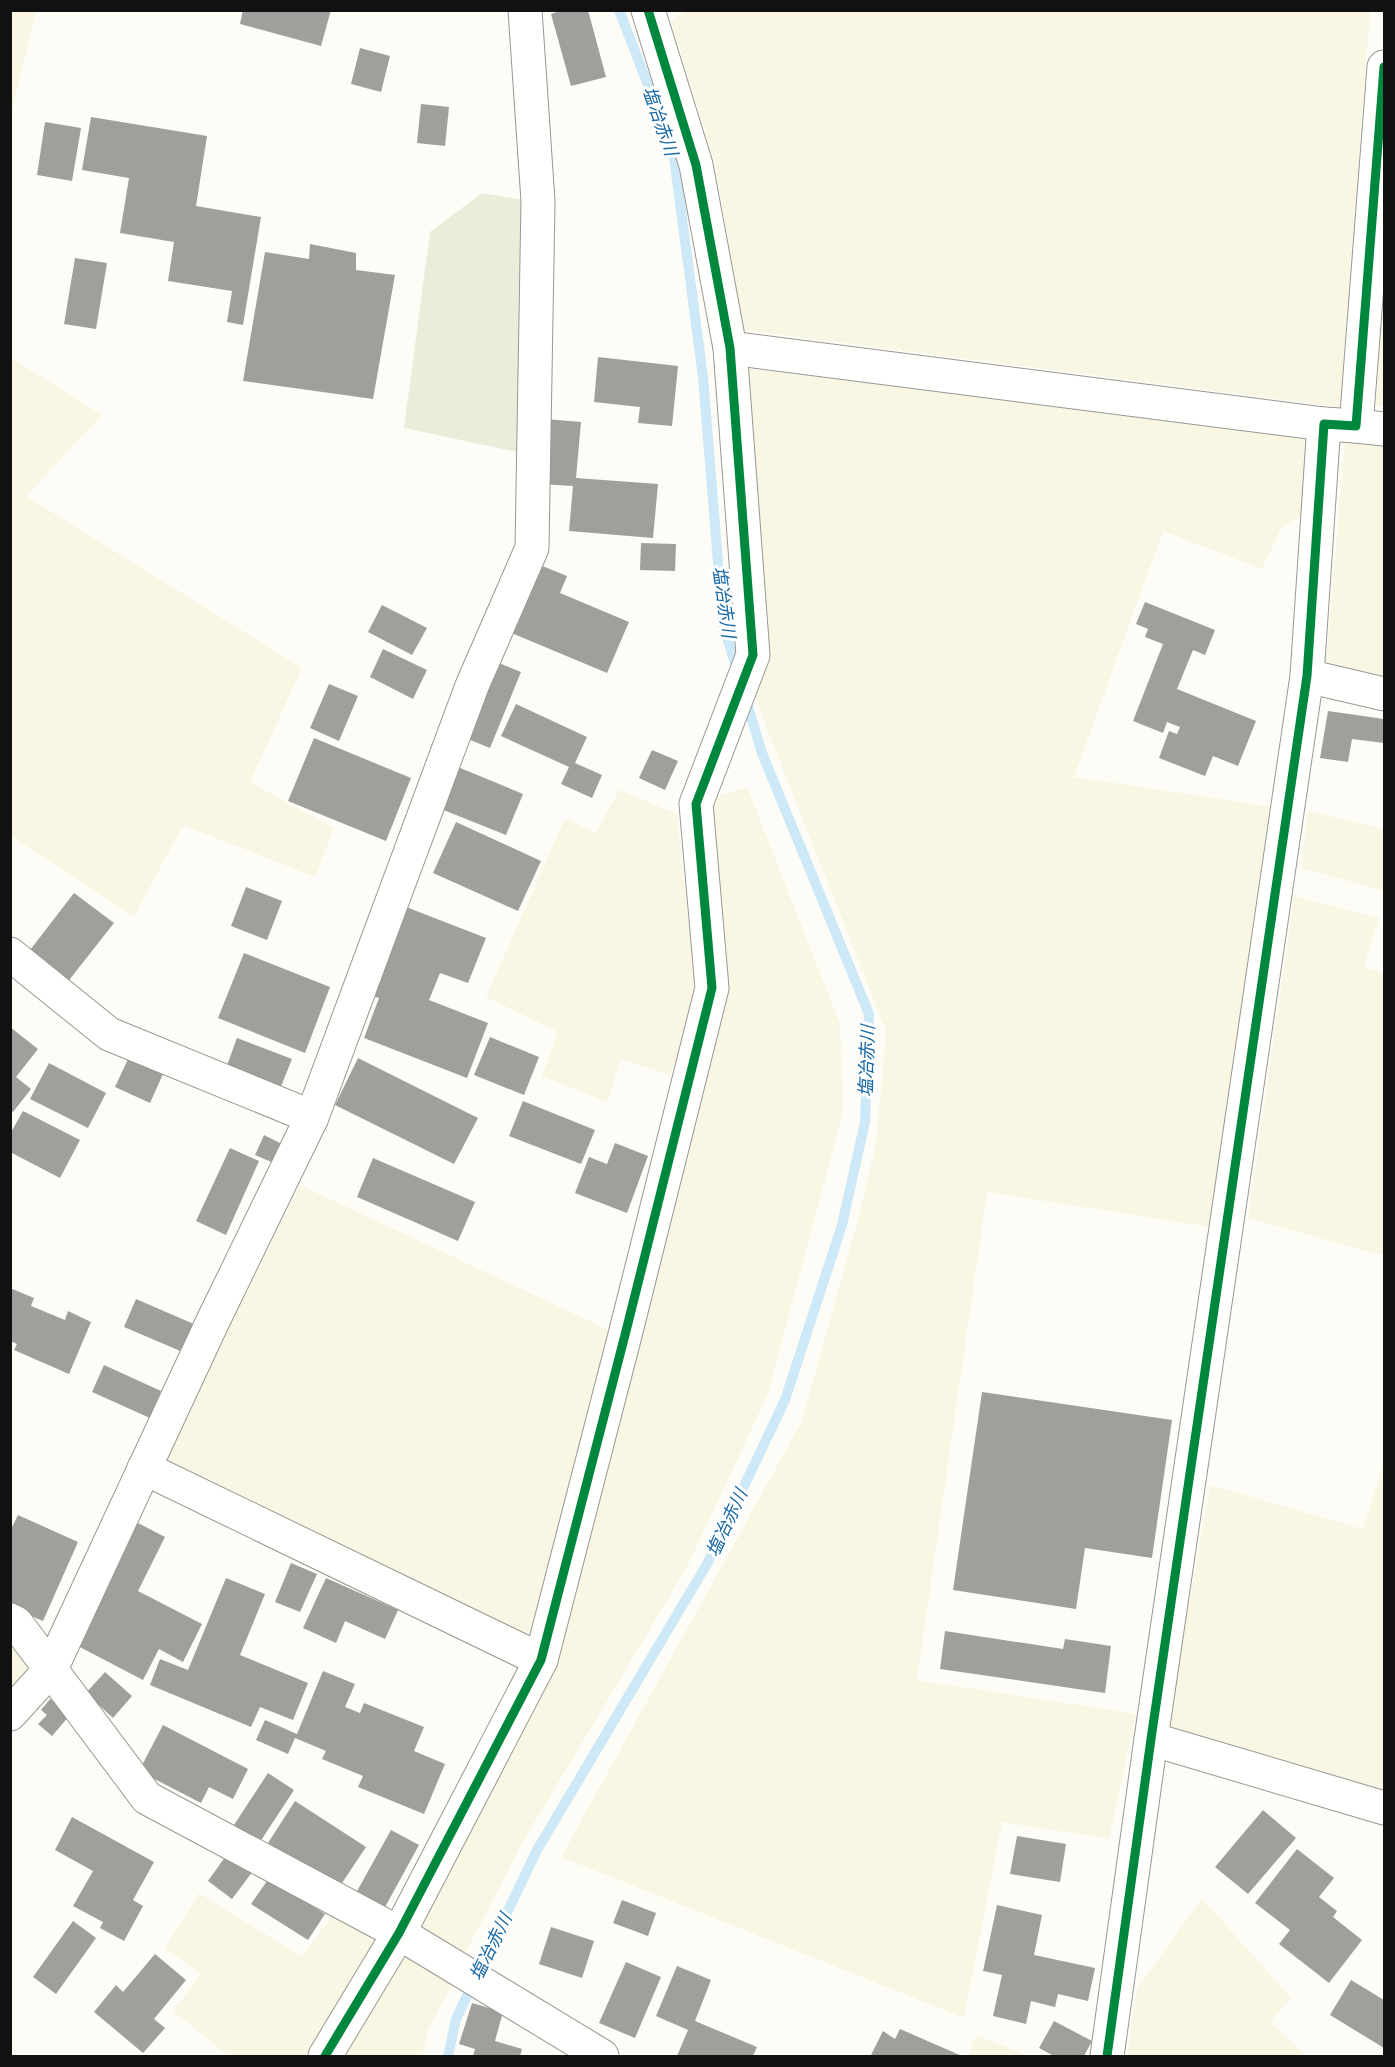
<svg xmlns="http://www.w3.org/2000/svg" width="1395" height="2067" font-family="'Times New Roman','Noto Sans JP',serif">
	<rect width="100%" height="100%" fill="#fdfcf7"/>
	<g fill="#f9f7e4">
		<path d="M11,10L36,11L11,115L10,11Z"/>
		<path d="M687,10L1370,11L1340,407L743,330L715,163L671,22Z"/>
		<path d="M1384,241V406L1371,405Z"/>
		<path d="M10,357L102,415L26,496L302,668L250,782L334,828L315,877L183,825L134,917L11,836Z"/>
		<path d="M748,369L1310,431L1305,514L1281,528L1262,569L1163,531L1074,777L1274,807L1211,1227L987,1192L917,1680L1136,1714L1109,1839L1002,1822L964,2018L561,1857L802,1421L858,1219L876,1145L886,1031L755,698L766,669Z"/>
		<path d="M1345,440L1384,443V676L1326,662Z"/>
		<path d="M747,787L840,1024L843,1111L768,1394L687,1567L521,1845L464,1956L417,1929L554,1664L723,994L709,799Z"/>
		<path d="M619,790L677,814L694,976L692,1017L670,1075L621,1059L607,1102L542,1076L558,1032L486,997L565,818L596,833Z"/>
		<path d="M1308,811L1384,829V891L1301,868Z"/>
		<path d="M1294,896L1379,918L1364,967L1384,974V1256L1248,1218Z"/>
		<path d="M300,1185L611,1331L529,1640L163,1463Z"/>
		<path d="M1384,1461V1791L1167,1727L1210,1485L1363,1529Z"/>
		<path d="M10,1635L31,1673L10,1697Z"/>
		<path d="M199,1893L302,1957L334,1912L381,1937L310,2056H229L173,2011L201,1974L165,1948Z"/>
		<path d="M1202,1898L1291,1998L1270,2022L1307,2056H1127L1137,1989Z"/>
		<path d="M401,1949L454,1981L427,2031L423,2056H342Z"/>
		<path d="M976,2035L1030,2056H968Z"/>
	</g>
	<path fill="#e9eedb" d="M482,193L524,200L522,453L404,428L430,232Z"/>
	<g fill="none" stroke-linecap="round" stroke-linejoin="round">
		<g stroke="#cde8f7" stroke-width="10">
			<path d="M619,10L673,150L703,377L723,624L737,670"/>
			<path d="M448,2056L456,2019L537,1850L707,1564L785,1400L842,1225L865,1122L869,1014L762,753L746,700"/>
		</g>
	</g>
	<g fill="#a19f9c">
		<path d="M243,10H331L321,46L240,24Z"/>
		<path d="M563,10H588L606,77L571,86L551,14Z"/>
		<path d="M360,48L390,56L381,92L351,84Z"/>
		<path d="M421,104L449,107L445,146L417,143Z"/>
		<path d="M91,117L207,136L196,206L261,217L243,325L227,322L232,291L168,281L174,242L120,233L129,178L82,170Z"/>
		<path d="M45,122L81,128L72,181L37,175Z"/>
		<path d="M310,244L356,253V270L395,275L373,399L243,381L265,252L309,259Z"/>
		<path d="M75,258L107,263L96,329L64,324Z"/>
		<path d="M598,357L678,366L672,426L638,423L640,407L594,402Z"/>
		<path d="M545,419L581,422L576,478L658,484L653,538L569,531L573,486L540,484Z"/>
		<path d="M641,543L676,544L675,571L640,570Z"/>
		<path d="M535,563L567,576L560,593L629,622L607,673L507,631Z"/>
		<path d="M1145,602L1215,630L1205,655L1193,650L1177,689L1256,721L1238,766L1213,756L1205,776L1159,758L1169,731L1177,734L1180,727L1167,722L1163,733L1133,721L1163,644L1145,637L1148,629L1136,624Z"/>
		<path d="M382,605L427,628L412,655L368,632Z"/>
		<path d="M383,649L427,670L413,699L370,677Z"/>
		<path d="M494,661L521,672L490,748L463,737Z"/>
		<path d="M329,684L358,696L339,741L310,728Z"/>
		<path d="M516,704L587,737L575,763L602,775L592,798L561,784L569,767L501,736Z"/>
		<path d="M1328,711L1384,719V743L1352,739L1348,762L1320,758Z"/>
		<path d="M314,738L411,778L386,841L288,801Z"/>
		<path d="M652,750L678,761L665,790L639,778Z"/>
		<path d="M453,765L523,794L506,835L436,807Z"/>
		<path d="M456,822L541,861L518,911L433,873Z"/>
		<path d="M246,887L282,901L267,940L231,926Z"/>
		<path d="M74,893L114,923L66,984L27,954Z"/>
		<path d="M401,905L486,938L468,983L440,973L429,1000L488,1023L467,1078L364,1038L379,998L366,994Z"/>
		<path d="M244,953L330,987L305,1053L218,1018Z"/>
		<path d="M10,1027L38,1049L16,1077L31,1089L13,1112L10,1110Z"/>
		<path d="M490,1037L539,1057L524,1095L474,1075Z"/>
		<path d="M237,1038L292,1059L280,1089L226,1068Z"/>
		<path d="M358,1058L478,1118L454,1164L335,1105Z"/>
		<path d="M128,1059L163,1074L150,1103L115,1087Z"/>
		<path d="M49,1063L106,1093L88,1128L30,1099Z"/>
		<path d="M523,1101L595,1130L581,1164L509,1136Z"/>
		<path d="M23,1111L80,1140L60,1178L10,1152V1134Z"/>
		<path d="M264,1135L284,1145L276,1164L255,1155Z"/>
		<path d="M615,1143L648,1156L627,1213L575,1193L589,1157L607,1164Z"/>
		<path d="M230,1148L259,1161L226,1235L196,1221Z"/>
		<path d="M373,1158L475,1202L458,1241L357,1197Z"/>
		<path d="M10,1288L34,1298L31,1306L65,1320L68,1311L91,1322L69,1374L14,1350L17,1344L10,1341Z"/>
		<path d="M136,1299L196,1325L185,1353L124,1327Z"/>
		<path d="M104,1365L161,1391L150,1418L92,1392Z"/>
		<path d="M982,1392L1172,1420L1152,1558L1085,1548L1076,1609L953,1590Z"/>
		<path d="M18,1515L78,1542L43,1621L10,1607V1531Z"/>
		<path d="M136,1522L165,1537L138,1591L202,1624L183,1662L159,1649L143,1680L74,1644Z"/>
		<path d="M291,1563L317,1574L300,1612L275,1602Z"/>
		<path d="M226,1578L265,1594L240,1655L308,1683L293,1720L260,1707L251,1727L150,1685L160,1659L188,1670Z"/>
		<path d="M326,1578L398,1610L385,1639L345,1621L336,1643L303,1628Z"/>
		<path d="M945,1631L1063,1649L1065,1639L1111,1646L1105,1693L940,1669Z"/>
		<path d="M323,1671L355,1684L345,1707L360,1713L364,1703L424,1727L414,1751L445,1764L424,1814L358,1787L363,1776L322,1759L326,1751L295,1738L288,1754L256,1740L265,1720L297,1734Z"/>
		<path d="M105,1672L132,1696L113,1718L86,1693Z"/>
		<path d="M50,1699L70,1715L52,1736L38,1724L47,1715L41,1710Z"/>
		<path d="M163,1725L248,1769L233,1799L209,1787L201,1803L139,1771Z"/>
		<path d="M268,1773L294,1790L258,1845L232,1828Z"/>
		<path d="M295,1801L366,1847L338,1889L268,1843Z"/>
		<path d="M1263,1810L1296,1838L1248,1894L1215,1867Z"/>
		<path d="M72,1817L154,1862L133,1900L143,1906L124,1941L100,1928L103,1922L73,1906L93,1871L55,1850Z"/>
		<path d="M391,1830L419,1845L384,1909L356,1893Z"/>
		<path d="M1017,1836L1066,1844L1060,1882L1010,1874Z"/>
		<path d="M1297,1849L1334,1878L1319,1897L1337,1911L1333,1917L1362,1940L1329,1983L1279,1944L1290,1930L1255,1903Z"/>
		<path d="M228,1853L253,1871L232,1899L208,1881Z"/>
		<path d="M269,1878L325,1914L308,1940L251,1904Z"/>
		<path d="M622,1900L656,1913L648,1936L613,1923Z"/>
		<path d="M997,1905L1042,1915L1034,1955L1095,1968L1088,2001L1058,1994L1055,2007L1031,2001L1026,2024L993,2016L1002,1975L983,1971Z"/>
		<path d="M73,1921L96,1938L56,1994L33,1977Z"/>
		<path d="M551,1927L594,1941L582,1978L539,1964Z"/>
		<path d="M155,1954L186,1980L154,2019L165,2028L143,2053L94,2012L116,1985L123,1992Z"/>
		<path d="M626,1962L661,1977L635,2038L599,2023Z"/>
		<path d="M677,1966L711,1980L695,2021L757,2047L753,2056H677L688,2030L656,2016Z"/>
		<path d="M1351,1980L1384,2000V2048L1330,2015Z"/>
		<path d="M472,2003L503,2012L495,2041L522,2049L520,2056H473L475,2049L459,2044Z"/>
		<path d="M1054,2021L1092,2041L1084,2056H1054L1039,2048Z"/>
		<path d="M900,2029L962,2056L871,2055L883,2031L895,2039Z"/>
	</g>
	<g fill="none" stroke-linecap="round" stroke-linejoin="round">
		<defs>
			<g id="minor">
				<path d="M730,348L1324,424"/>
				<path d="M1356,426L1384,429"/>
				<path d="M1307,676L1384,694"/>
				<path d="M10,954L109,1034L312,1117L212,1323L51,1669L10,1714"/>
				<path d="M312,1117L472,686L532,548L538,201L525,10"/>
				<path d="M144,1468L541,1660"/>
				<path d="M10,1620L16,1623L147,1798L399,1933L602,2056"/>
				<path d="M1151,1739L1384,1808"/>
				<path d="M325,2056L399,1933L541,1660L625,1335L712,988L696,804L753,655L730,348L696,165L648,10"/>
				<path d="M1107,2056L1151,1739L1307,676L1324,424L1356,426L1384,67"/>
			</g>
		</defs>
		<use href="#minor" stroke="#979795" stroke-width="35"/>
		<use href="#minor" stroke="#fffffe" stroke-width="33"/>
		<defs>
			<g id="cycleway">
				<path d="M325,2056L399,1933L541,1660L625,1335L712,988L696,804L753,655L730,348L696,165L648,10"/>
				<path d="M1107,2056L1151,1739L1307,676L1324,424L1356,426L1384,67"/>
			</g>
		</defs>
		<use href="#cycleway" stroke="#fff" stroke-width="13"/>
		<use href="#cycleway" stroke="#00873e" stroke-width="9"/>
	</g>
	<g text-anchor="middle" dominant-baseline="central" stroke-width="6" stroke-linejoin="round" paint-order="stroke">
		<g font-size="18" font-style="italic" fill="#1768a6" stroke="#fff">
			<text transform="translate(660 121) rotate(71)">塩冶赤川</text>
			<text transform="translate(724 602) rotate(82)">塩冶赤川</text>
			<text transform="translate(867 1061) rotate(-88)">塩冶赤川</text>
			<text transform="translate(727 1523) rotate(-65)">塩冶赤川</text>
			<text transform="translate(491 1947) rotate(-64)">塩冶赤川</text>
		</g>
	</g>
	<rect width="1395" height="2067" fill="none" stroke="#111111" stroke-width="24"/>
</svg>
